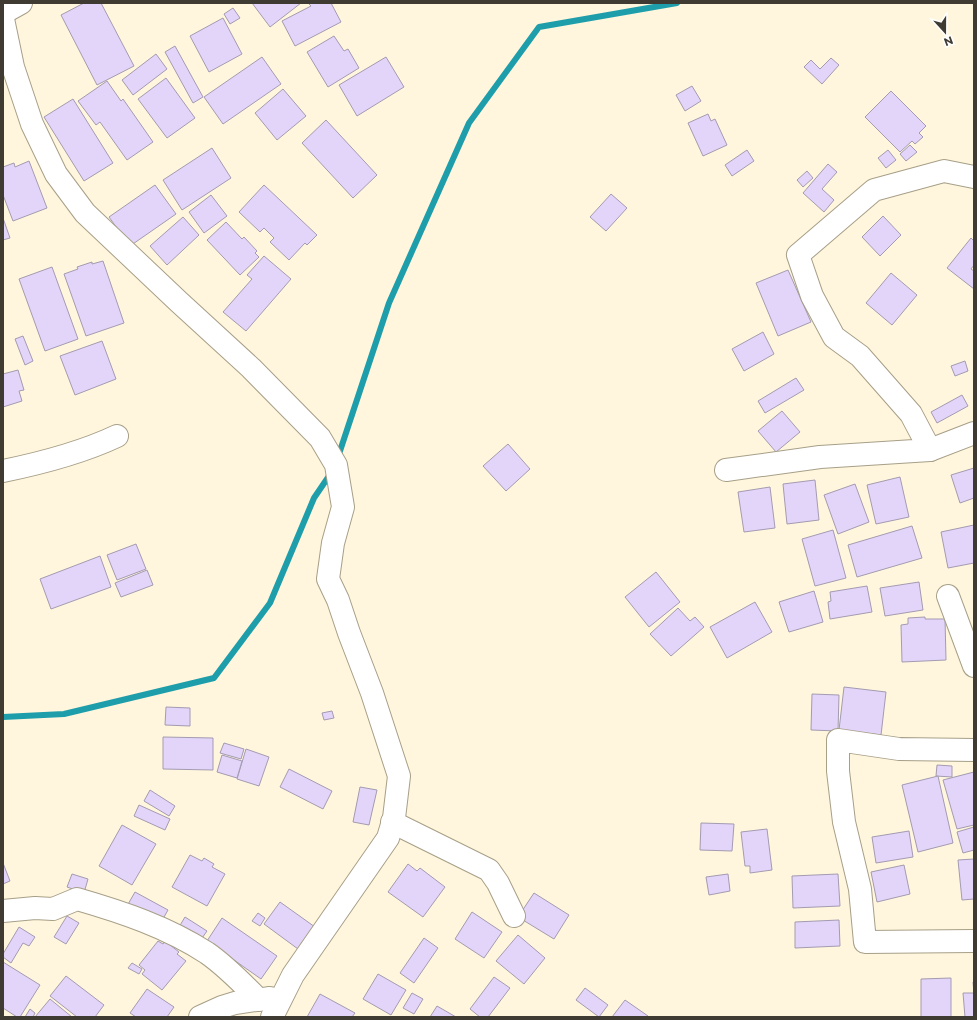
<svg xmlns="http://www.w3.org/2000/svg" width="977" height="1020" font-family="Montserrat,sans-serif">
	<rect width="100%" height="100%" fill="#fff6dd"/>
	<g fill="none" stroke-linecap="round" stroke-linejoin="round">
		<g stroke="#1e9eaa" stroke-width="6">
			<path d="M338,457L389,303L469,123L539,27L677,3"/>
			<path d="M3,717L64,714L214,678L270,603L314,498L331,473"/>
		</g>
	</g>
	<g fill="#e3d5f9" stroke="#a39bb1">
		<path d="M84,3H101L134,66L97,85L61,15Z"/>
		<path d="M252,3H301L270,27Z"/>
		<path d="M311,3H331L341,22L295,46L282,21L311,6L309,4Z"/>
		<path d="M233,8L240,18L230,24L224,14Z"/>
		<path d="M223,18L242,54L209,72L190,36Z"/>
		<path d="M334,36L344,51L348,49L359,68L328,87L307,52Z"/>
		<path d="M175,46L203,97L193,103L165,52Z"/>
		<path d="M156,54L167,69L133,95L122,80Z"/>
		<path d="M262,57L281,84L223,124L204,97Z"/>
		<path d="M386,57L404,87L357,116L339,85Z"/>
		<path d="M831,58L839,65L822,84L804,67L811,60L820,69Z"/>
		<path d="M166,78L195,118L167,138L138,99Z"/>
		<path d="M107,81L121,101L123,99L153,142L127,160L100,122L96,125L78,101Z"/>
		<path d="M692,86L701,101L685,111L676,95Z"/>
		<path d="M283,89L306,116L277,140L255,113Z"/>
		<path d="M891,91L926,126L919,133L923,137L915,144L912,141L900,152L865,117Z"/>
		<path d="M73,99L113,163L84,181L44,117Z"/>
		<path d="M708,114L711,121L715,119L727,145L703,156L688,123Z"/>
		<path d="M326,120L377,175L353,198L302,143Z"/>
		<path d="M910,145L917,152L906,161L900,154Z"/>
		<path d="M212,148L231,178L182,210L163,180Z"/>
		<path d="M747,150L754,161L732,176L725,165Z"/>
		<path d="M888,150L896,160L886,168L878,158Z"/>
		<path d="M29,161L47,208L13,221L3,195V167L14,163L15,167Z"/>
		<path d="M828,164L837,172L822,189L834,200L824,212L803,193Z"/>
		<path d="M807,171L813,178L803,187L797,180Z"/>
		<path d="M155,185L176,214L130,246L109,217Z"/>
		<path d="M264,185L317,235L307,245L305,243L289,260L270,242L274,238L264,228L260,232L239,212Z"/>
		<path d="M611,194L627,208L606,231L590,217Z"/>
		<path d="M211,195L227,216L204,233L189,212Z"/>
		<path d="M883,216L901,235L880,256L862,237Z"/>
		<path d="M183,217L199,235L167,265L150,246Z"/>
		<path d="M3,218L10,238L3,240Z"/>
		<path d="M226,222L242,239L244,237L257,251L255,253L259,257L240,275L207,240Z"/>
		<path d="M971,238L974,241V265L971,269L974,271V289L947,268Z"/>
		<path d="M264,256L291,279L246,331L223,312L252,279L247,275Z"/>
		<path d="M103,261L124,323L86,336L64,274L78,269L77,267L92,262V264Z"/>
		<path d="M52,267L78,339L45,351L19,279Z"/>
		<path d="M788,270L811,322L778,336L756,283Z"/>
		<path d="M891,273L917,295L892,325L866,303Z"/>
		<path d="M763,332L774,354L744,371L732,349Z"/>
		<path d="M23,336L33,361L25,365L15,339Z"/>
		<path d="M102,341L116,379L75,395L60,356Z"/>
		<path d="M965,361L968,371L955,376L951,366Z"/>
		<path d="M18,370L24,390L19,391L22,401L3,407V374Z"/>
		<path d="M796,378L804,390L765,413L758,401Z"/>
		<path d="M962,395L968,406L937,423L931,412Z"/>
		<path d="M782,411L800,432L776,452L758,431Z"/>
		<path d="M508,444L530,469L506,491L483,466Z"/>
		<path d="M974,468V498L960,503L951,475Z"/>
		<path d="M900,477L909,517L876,524L867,485Z"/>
		<path d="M815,480L819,520L787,524L783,484Z"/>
		<path d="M855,484L869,522L838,534L824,495Z"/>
		<path d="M770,487L775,528L744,532L738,492Z"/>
		<path d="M974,525V563L948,568L941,532Z"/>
		<path d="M912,526L922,558L857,577L848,545Z"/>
		<path d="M833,530L846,578L815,586L802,539Z"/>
		<path d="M136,544L146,569L117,580L107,555Z"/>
		<path d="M100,556L111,587L51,609L40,579Z"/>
		<path d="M147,570L153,585L121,597L115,583Z"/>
		<path d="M656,572L680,602L649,627L625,597Z"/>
		<path d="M919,582L923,610L885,616L880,588Z"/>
		<path d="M867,586L872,612L830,619L828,602L831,601L830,592Z"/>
		<path d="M814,591L823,622L789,632L779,602Z"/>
		<path d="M755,602L772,632L727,658L710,627Z"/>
		<path d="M678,608L690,621L695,617L704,627L671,656L650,634Z"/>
		<path d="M925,617V619H945L946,660L902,662L901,625L908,624V618Z"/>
		<path d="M844,687L886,692L881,735L839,730Z"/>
		<path d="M812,694L839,695L838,731L811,730Z"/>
		<path d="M166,707L190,708V726L165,725Z"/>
		<path d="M332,711L334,718L324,720L322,713Z"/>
		<path d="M163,737L213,738V770L163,769Z"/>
		<path d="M224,743L244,749L241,759L220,753Z"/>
		<path d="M246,749L269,757L259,786L237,779Z"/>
		<path d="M222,755L242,761L237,778L217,772Z"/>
		<path d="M937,765L952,766V777L936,776Z"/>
		<path d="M289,769L332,791L323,809L280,787Z"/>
		<path d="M974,772V825L957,829L943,780Z"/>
		<path d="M938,776L953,843L918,852L902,785Z"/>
		<path d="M360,787L377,790L369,825L353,822Z"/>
		<path d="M150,790L175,806L169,816L144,801Z"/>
		<path d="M139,805L170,819L165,830L134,816Z"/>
		<path d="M701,823L734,824L732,851L700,850Z"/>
		<path d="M122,825L156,844L132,885L99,866Z"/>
		<path d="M974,827V850L963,853L957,832Z"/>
		<path d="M767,829L772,870L750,873V866H745L741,832Z"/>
		<path d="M909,831L913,857L876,863L872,837Z"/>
		<path d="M190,855L202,861L204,858L214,864L212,867L225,874L207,906L172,887Z"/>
		<path d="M974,859V899L962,900L958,860Z"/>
		<path d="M3,863L10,881L3,884Z"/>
		<path d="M408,864L417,871L420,868L445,887L423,917L388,892Z"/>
		<path d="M904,865L910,894L877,902L871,872Z"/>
		<path d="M72,874L88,879L84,893L67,887Z"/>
		<path d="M728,874L730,891L709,895L706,877Z"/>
		<path d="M838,874L840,906L793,908L792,876Z"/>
		<path d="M135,892L168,910L160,924L127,906Z"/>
		<path d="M534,893L569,915L554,939L518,917Z"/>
		<path d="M280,902L315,927L298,949L264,924Z"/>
		<path d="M472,912L502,932L484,958L455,939Z"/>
		<path d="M258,913L265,918L260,926L252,921Z"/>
		<path d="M67,916L79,923L66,944L54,937Z"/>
		<path d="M185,917L207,931L200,941L179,927Z"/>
		<path d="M222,918L277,956L261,979L207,941Z"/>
		<path d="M839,920L840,946L795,948V922Z"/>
		<path d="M19,927L35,937L29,946L23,943L11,963L3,957V954Z"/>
		<path d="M518,935L545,958L524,984L496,961Z"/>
		<path d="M424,938L438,948L414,983L400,973Z"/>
		<path d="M158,941L163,944L165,941L179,952L177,954L186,961L162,990L142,974L145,970L139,965Z"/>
		<path d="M3,962L40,985L20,1017H17L3,1008Z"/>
		<path d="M132,963L142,969L139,974L128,968Z"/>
		<path d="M378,974L406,990L391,1015L363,999Z"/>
		<path d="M66,976L104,1005L95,1017H77L50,996Z"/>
		<path d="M494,977L510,988L488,1017H480L470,1009Z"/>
		<path d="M951,978V1017H921V979Z"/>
		<path d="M973,982H974V1017H965L963,993H974Z"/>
		<path d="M585,988L608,1005L599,1017L576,1000Z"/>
		<path d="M147,989L174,1007L167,1017H136L130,1013Z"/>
		<path d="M412,993L423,999L414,1014L403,1008Z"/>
		<path d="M320,994L355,1013L352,1017H307Z"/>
		<path d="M50,999L72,1017H35Z"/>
		<path d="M625,1000L648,1016V1017H612Z"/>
		<path d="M437,1006L456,1017H430Z"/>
		<path d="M30,1009L35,1013L33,1017H25Z"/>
	</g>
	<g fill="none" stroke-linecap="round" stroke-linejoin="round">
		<defs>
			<g id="minor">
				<path d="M3,13L21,3"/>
				<path d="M3,19L13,67L32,124L56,174L85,213L179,302L251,368L320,438L336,465L343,507L333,543L328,579L338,600L349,633L372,693L399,776L394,818L388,838L293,975L272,1017"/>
				<path d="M930,450L974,433"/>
				<path d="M726,470L820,457L930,450L911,414L860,356L834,337L812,296L798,255L874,190L944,171L974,177"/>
				<path d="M3,471C42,463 81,453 117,436"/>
				<path d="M948,596L974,666"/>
				<path d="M974,750L899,749L838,740V771L844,822L860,889L865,942L974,941"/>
				<path d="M392,822L489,870L498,883L514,916"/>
				<path d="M3,911L35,908L53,909L77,899C122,912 167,927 207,953C226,966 243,984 259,1000"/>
				<path d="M200,1017L222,1007L235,1003L270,998"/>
			</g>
		</defs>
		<use href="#minor" stroke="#a79f88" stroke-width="24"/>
		<use href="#minor" stroke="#fff" stroke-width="22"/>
	</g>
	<rect width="977" height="1020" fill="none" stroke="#3f3b32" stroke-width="8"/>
	<g transform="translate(945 32) rotate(159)" stroke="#ffffff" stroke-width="3" paint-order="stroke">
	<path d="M0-3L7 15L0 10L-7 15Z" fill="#3f3b32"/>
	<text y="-6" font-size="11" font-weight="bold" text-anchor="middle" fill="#3f3b32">N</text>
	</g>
</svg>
